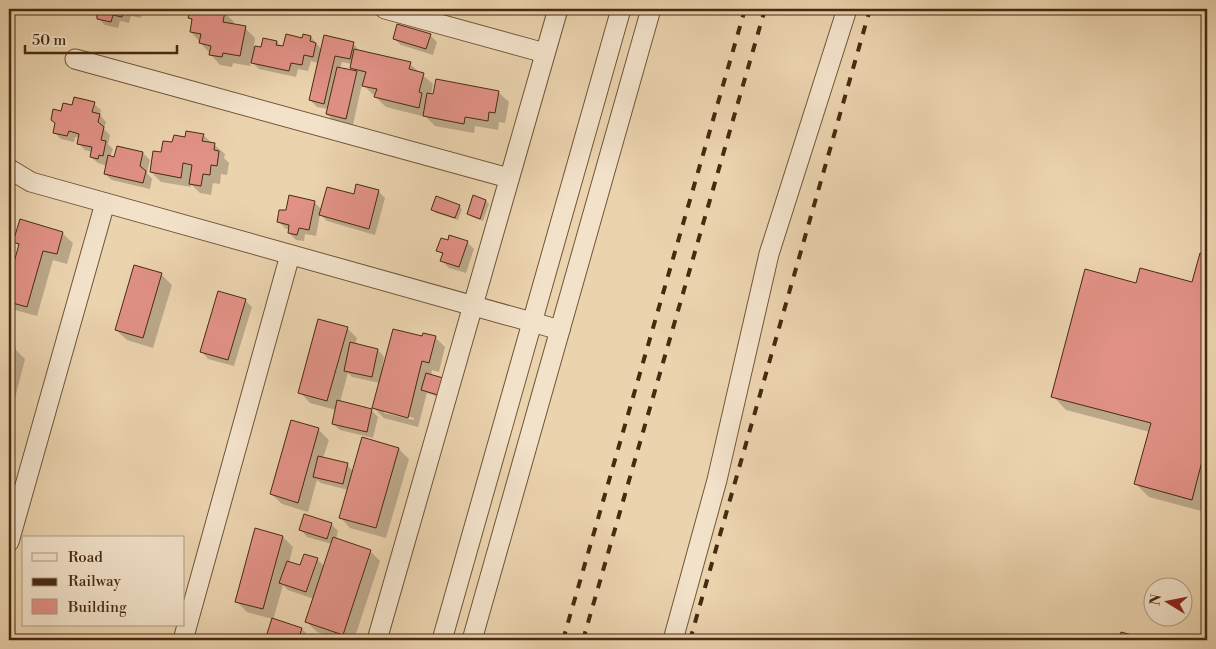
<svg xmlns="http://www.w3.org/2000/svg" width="1216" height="649" font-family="'Libre Bodoni',serif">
	<rect width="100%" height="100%" fill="#ebd3ae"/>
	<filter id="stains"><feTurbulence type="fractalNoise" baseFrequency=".004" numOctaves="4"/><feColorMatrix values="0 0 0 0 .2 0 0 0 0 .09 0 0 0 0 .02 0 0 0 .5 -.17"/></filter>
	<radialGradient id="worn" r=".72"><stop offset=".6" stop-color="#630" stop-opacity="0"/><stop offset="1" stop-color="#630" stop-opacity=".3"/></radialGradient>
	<g fill="#0003" fill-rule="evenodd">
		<path d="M88,9H143L141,18L131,16L129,23L120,21L118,28L105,25Z"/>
		<path d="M191,9H205L224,12L234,22V25L245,28L255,38L254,47L262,49L264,39L277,42L282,47L311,37L322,50L353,43L360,52L410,64L433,84L431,95L498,92L509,102L505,123L499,122L498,130L475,126L474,133L435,126L426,117L386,107L362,84L353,125L334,121L327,114L328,109L317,107L310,100L319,63L311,61L308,71L298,69L296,77L259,69L251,61L250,66L233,63L232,67L220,65L191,32L193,22L190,18ZM342,62L352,64L351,68L355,72L340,68Z"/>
		<path d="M486,9H507L506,13Z"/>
		<path d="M430,35L437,42L433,55L401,45L394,39Z"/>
		<path d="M94,104L101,110L100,115L106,122L104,129L110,135L108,144L113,149L110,157L115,159L143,153L150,160L147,173L152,179L150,189L112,180L105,174L107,166L98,163L91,157L92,152L85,150L78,143L80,138L75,137L74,142L61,139L54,132L62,113L73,107Z"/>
		<path d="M203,135L225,154L224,158L229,163L227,175L221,174L220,184L213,183L211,195L200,193L191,184V187L161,182L151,172L162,154L173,144L186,138Z"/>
		<path d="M378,191L385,198L375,235L327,221L320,214L316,236L305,234L304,241L296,240L289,233L290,229H286L279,222L287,211L314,202L322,210L354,196Z"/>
		<path d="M486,201L489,204L483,221L472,217L469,214Z"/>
		<path d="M459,206L462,209L458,220L436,213L433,210Z"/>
		<path d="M62,233L73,243L67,264L53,260L37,316L15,310L9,304V286L20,247L15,242Z"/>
		<path d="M448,242H467L474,249L466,273L449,268L442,261L444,256L438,250Z"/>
		<path d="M1201,255L1207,257V503L1205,512L1149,497L1136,484L1150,432L1066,410L1053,396L1137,285L1193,284Z"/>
		<path d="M161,274L172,285L153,348L127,340L116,330Z"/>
		<path d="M245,300L252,307L234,366L208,359L202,352Z"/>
		<path d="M347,328L357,338L355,345L378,350L384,357L382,369H384L423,338L435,337L445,347L439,372L432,370L431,376L441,398L427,393L418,427L384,418L374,408L380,383L352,377L348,373L340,402L371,410L378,417L373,438L340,430L333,424L336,410L310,403L300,392ZM384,410L414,418V420L384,413Z"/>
		<path d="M9,347L15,349L25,359L9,422Z"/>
		<path d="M292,422L319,430L329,440L323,458L347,465L353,471L399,449L409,459L386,538L350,528L340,517L348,490L321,483L317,480L308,512L282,504L271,494Z"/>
		<path d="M331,524L338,531L336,539L370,551L380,561L354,640H341L317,632L307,622L314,599L288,590L283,585L273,620L302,629L309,636L307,640H266L273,619L247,612L237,602L283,537L293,547L289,563L301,567L317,559L325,567L332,544L307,537L301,530Z"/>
	</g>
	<g fill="#e19186" stroke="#472b10">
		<path d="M87,9H135V12L124,10L122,17L113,15L111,22L97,19V13L86,10Z"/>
		<path d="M190,9H212L225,11L223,22L246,26L240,56L223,53L222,57L209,55L211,46L199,43L201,34L190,32L192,19L188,18Z"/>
		<path d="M397,24L431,34L426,49L393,39Z"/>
		<path d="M286,34L302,38L303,34L311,36L310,41L316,43L313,57L304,55L302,65L291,63L289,71L251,63L255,46L261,47L263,38L277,41L276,45L283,46Z"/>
		<path d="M324,35L354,42L350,59L335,56L324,104L309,100Z"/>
		<path d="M354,49L411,62L409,69L424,73L419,92L422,93L419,108L374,97L377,89L362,86L366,72L350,68Z"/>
		<path d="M337,67L357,71L346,119L326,114Z"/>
		<path d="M436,79L499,91L495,113L489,112L488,121L465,117L464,124L423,116L427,93L433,94Z"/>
		<path d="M74,97L95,102L92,112L100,114L98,122L104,127L101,140L106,141L103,156L99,155L98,159L90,157L92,147L77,144L79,134L69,131L67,136L53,133L55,123L51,120L53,109L61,111L63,103L72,105Z"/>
		<path d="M186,131L204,134L202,141L215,143L214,150L219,151L217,166L211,165L210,175L203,174L201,186L189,184L192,165L183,163L181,178L150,172L153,151L161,152L163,141L172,142L174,135L185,137Z"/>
		<path d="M117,146L143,152L140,166L146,171L143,183L104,174L108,155L114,157Z"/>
		<path d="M356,184L379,190L369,229L319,215L327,187L354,194Z"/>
		<path d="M289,195L315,201L309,230L299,228L297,235L288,233L289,225L277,222L279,210H286Z"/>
		<path d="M473,195L486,200L480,219L467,214Z"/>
		<path d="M436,196L460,205L455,218L431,210Z"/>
		<path d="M20,219L63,232L57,254L43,251L27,307L9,302V281L19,244L13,242Z"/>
		<path d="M449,235L468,241L459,267L440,261L443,253L436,251L441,238L448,240Z"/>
		<path d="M1200,253L1207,255V442L1192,500L1134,484L1151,423L1051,397L1085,269L1136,283L1140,268L1192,282Z"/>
		<path d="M134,265L162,273L143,338L115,330Z"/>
		<path d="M218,291L246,299L228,360L200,352Z"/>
		<path d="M318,319L348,327L327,401L298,393Z"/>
		<path d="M393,329L422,336L423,333L436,336L429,363L422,361L408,418L372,408Z"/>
		<path d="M350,342L378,349L372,377L344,371Z"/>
		<path d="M9,346L15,348L9,373Z"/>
		<path d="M426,373L443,378L438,395L421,390Z"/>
		<path d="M337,400L372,409L367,432L332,424Z"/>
		<path d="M291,420L319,428L298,503L270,494Z"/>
		<path d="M362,437L399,448L376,528L339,518Z"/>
		<path d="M318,456L348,463L343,484L313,477Z"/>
		<path d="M304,514L332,523L327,539L299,530Z"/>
		<path d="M255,528L283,536L263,609L235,602Z"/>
		<path d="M333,537L371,550L343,635L305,622Z"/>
		<path d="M304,554L318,558L306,592L279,583L287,561L300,565Z"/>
		<path d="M272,618L302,628L298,640H265Z"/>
		<path d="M1121,632L1150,640H1118Z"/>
	</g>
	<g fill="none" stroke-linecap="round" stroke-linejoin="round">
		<defs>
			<g id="minor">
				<path d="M385,9L545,53"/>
				<path d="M75,59L509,178"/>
				<path d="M9,174L11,170L31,182L560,330"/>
				<path d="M9,542L105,203"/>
				<path d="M183,640L290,255"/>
				<path d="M377,640L558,9"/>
				<path d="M442,640L621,9"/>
				<path d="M472,640L651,9"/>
				<path d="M673,640L717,480L769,254L847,9"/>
			</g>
		</defs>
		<use href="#minor" stroke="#705538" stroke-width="21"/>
		<use href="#minor" stroke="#f2e2ca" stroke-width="19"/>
		<g stroke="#472b10" stroke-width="4" stroke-dasharray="9 9" stroke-linecap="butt">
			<path d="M563,640L745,9"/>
			<path d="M583,640L765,9"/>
			<path d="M690,640L870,9"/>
		</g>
	</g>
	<rect width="1216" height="649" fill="none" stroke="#ebd3ae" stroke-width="30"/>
	<rect x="10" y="10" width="1196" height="629" fill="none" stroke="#472b10" stroke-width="2.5"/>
	<rect x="15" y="15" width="1186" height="619" fill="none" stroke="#472b10"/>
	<rect x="22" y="536" width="162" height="90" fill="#f2e2ca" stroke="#ae9980"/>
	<rect x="32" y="553" width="25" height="8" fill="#f2e2ca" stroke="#ae9980"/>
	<text x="68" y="562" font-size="15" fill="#472b10">Road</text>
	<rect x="32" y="578" width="25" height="8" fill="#472b10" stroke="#ae9980"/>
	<text x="68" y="586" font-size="15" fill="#472b10">Railway</text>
	<rect x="32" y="599" width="25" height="15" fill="#e19186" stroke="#ae9980"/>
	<text x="68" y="612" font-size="15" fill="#472b10">Building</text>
	<g transform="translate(1168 602) rotate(280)"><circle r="24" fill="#f2e2ca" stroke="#ae9980"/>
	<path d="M0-4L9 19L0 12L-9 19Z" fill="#8f2418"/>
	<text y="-8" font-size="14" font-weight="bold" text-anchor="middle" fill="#472b10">N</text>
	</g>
	<path d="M25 45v8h152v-8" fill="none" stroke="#472b10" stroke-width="2.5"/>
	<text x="32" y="45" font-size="15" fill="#472b10" stroke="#f2e2ca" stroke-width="4" paint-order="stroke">50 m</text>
	<rect width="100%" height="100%" filter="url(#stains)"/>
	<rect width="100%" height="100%" fill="url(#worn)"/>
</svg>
